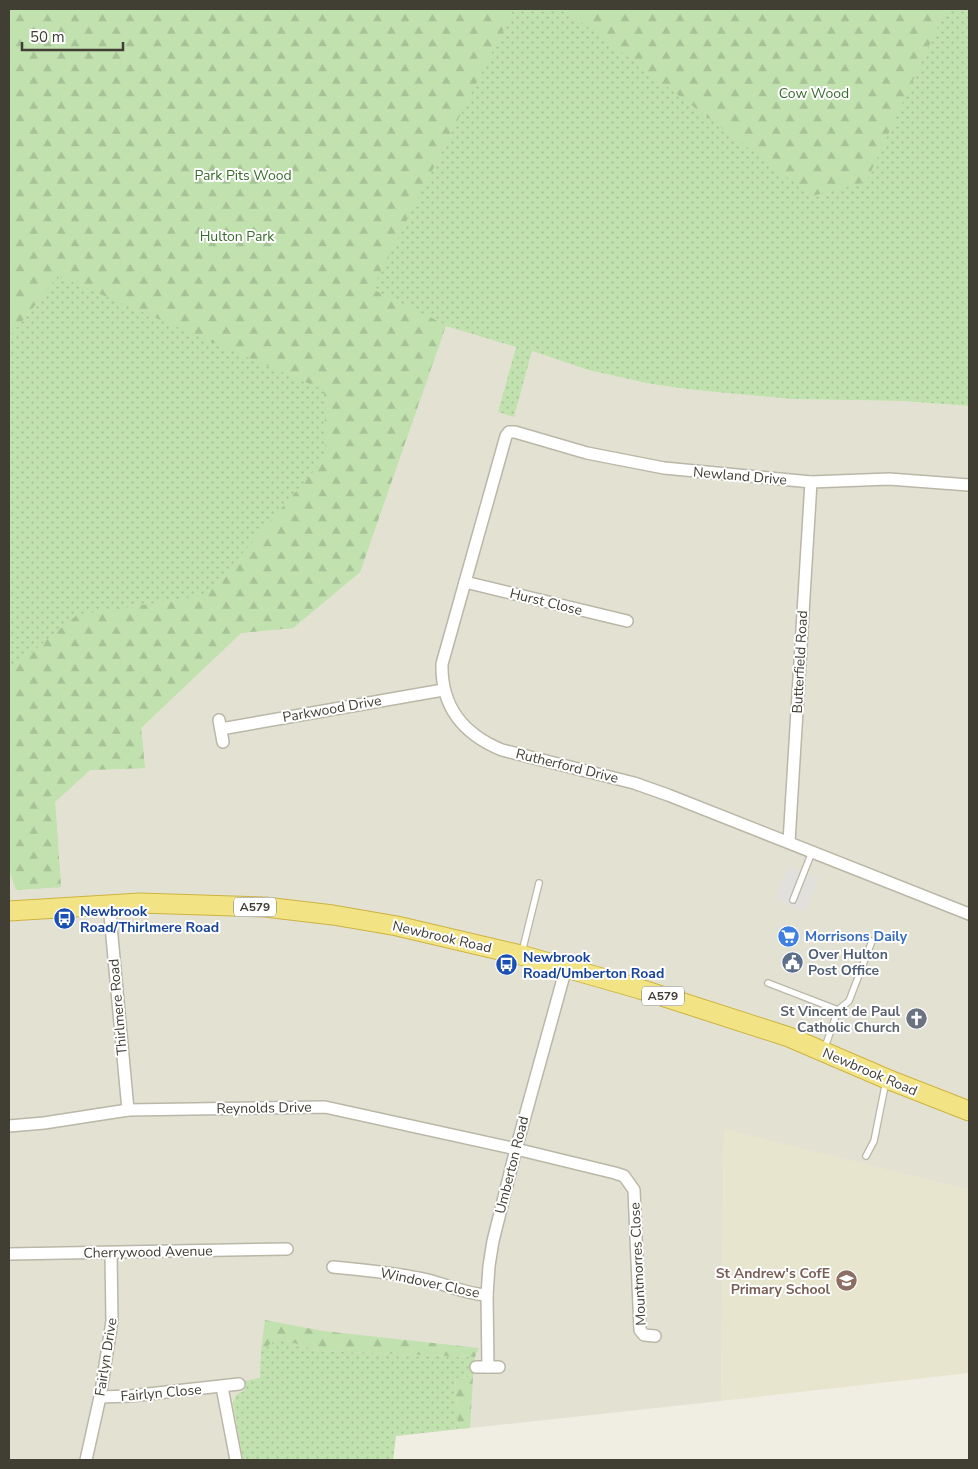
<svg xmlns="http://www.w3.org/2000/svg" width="978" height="1469" font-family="'Nunito Sans',sans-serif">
	<defs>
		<pattern id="green-dots" width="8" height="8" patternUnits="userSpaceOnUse" patternTransform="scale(1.25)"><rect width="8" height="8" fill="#c1e1af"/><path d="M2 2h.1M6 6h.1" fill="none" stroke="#a7c297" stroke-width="1.8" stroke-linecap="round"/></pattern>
		<pattern id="forest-firs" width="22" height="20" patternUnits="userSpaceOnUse" patternTransform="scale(1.25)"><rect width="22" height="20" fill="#c1e1af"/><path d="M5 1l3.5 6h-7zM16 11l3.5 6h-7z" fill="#a7c297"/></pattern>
	</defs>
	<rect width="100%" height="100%" fill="#f0eee3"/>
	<path fill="#e3e1d2" d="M446,325L516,347L498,412L514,416L532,351L588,370L651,384L695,390L792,399L902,401L969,406V1190L724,1130L721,1401L396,1436L393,1460H9V869L17,890L61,887L55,802L90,770L145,768L141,728L241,633L293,628L360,572Z"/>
	<path fill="#e8e5ce" d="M724,1129L969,1190V1373L721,1401Z"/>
	<g fill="url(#green-dots)">
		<path d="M9,9H969V406L902,401L792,399L695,390L651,384L588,370L532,351L514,417L498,412L516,347L446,326L360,572L293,628L241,633L141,728L145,768L90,770L55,802L61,887L16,890L9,869Z"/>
		<path d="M278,1338L319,1351L475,1357L473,1377L455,1378L458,1429L396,1436L393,1460H243L233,1403L236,1395L245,1390V1381L260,1378L261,1351Z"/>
	</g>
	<g fill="url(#forest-firs)">
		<path d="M9,9H514L372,289L446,325L360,572L293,628L241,633L141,728L145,768L90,770L55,802L61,887L16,890L9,869V671L77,615L206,595L326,457L324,390L58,276L9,338Z"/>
		<path d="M564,9H946L866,182L812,196Z"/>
		<path d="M265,1320L323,1331L479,1348L475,1357L319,1351L278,1338L261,1351Z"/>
		<path d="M473,1377L470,1428L458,1429L455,1378Z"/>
	</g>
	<path fill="#e1e0dc" d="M789,866L819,878L805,912L776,900Z"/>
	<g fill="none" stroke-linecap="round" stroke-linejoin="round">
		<defs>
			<g id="service">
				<path d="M793,900L812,852"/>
				<path d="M522,952L539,883"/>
				<path d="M768,983L838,1010"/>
				<path d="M824,1050L838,1010L849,1001L872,941"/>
				<path d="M866,1156L874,1141L886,1081"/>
			</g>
			<g id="minor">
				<path d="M969,485L889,479L811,482L664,468L587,453L515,432H509L506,436L442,664C441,707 463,734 502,750L634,783L668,795L969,914"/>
				<path d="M465,582L627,621"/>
				<path d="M219,720L223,742"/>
				<path d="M221,729L443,690"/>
				<path d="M789,842L811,482"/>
				<path d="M109,904L128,1110"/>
				<path d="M9,1126L44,1123L128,1110L325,1107L516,1149L615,1173L624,1176L634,1190L640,1330L644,1335L655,1336"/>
				<path d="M9,1254L287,1249"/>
				<path d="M333,1267C365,1270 397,1273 428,1280C448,1285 466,1294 487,1295"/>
				<path d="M476,1367H499"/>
				<path d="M488,1367L487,1295L489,1266L493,1241L516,1149L566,968"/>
				<path d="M222,1387L236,1460"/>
				<path d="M100,1397L130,1396L239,1384"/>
				<path d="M86,1460L100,1397L112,1321L111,1253"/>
			</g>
			<path id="trunk" d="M9,911L140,903L265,907L333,915L397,926L521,955L640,989L789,1037L887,1079L969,1111"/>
		</defs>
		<use href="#service" stroke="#bab7a7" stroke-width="8"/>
		<use href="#minor" stroke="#bab7a7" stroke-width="14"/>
		<use href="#trunk" stroke="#cdb340" stroke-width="21"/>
		<use href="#service" stroke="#fff" stroke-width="5.5"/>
		<use href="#minor" stroke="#fff" stroke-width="11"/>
		<use href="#trunk" stroke="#f2e484" stroke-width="19"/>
	</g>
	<defs>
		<symbol id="bus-disc" viewBox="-11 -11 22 22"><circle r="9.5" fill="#1a4fb4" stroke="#fff"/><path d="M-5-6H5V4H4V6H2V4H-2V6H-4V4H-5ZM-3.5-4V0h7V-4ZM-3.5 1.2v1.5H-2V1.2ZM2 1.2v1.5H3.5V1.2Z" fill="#fff"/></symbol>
		<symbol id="supermarket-disc" viewBox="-11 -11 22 22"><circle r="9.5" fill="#3f7fe0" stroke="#fff"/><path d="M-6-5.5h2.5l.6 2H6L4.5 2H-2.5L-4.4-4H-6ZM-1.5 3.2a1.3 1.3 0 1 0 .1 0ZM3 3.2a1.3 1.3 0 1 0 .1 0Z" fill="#fff"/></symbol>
		<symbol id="civic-disc" viewBox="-11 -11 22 22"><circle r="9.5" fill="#5c6f8a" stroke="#fff"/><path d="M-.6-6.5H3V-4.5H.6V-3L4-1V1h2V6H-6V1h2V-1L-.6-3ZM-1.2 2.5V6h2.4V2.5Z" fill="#fff"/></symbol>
		<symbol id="church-disc" viewBox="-11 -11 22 22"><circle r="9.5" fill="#6b7280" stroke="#fff"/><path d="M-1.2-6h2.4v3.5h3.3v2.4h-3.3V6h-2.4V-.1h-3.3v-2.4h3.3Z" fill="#fff"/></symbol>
		<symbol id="school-disc" viewBox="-11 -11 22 22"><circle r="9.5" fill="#8d6e63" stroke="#fff"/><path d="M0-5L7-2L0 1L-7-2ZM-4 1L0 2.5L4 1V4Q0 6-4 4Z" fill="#fff"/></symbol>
	</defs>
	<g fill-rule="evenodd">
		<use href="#bus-disc" x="52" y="906" width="25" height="25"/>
		<use href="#supermarket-disc" x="776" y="924" width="25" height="25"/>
		<use href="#civic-disc" x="780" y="950" width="25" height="25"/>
		<use href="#bus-disc" x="494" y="952" width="25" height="25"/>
		<use href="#church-disc" x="904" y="1006" width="25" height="25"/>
		<use href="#school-disc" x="834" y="1268" width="25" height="25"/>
	</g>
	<g text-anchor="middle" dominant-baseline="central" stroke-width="4" stroke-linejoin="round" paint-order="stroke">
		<g fill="#fff" stroke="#7a7871" stroke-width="1">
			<rect x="234" y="897.5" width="42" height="19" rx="4"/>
			<rect x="642" y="986.5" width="42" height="19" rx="4"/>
		</g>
		<g font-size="12" font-weight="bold" fill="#413e34">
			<text x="255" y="907">A579</text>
			<text x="663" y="996">A579</text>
		</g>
		<g font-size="14" fill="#3a6c2e" stroke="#fff">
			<text x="814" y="93">Cow Wood</text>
			<text x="243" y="175">Park Pits Wood</text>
			<text x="237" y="236">Hulton Park</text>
		</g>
		<g font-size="14" fill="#413e34" stroke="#fff">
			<text transform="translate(740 476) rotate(5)">Newland Drive</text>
			<text transform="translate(546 602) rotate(14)">Hurst Close</text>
			<text transform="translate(800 662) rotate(-87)">Butterfield Road</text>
			<text transform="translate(332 709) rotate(-10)">Parkwood Drive</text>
			<text transform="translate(567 766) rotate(14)">Rutherford Drive</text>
			<text transform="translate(442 937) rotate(13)">Newbrook Road</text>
			<text transform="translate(118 1007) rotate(-95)">Thirlmere Road</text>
			<text transform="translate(870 1072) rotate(23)">Newbrook Road</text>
			<text transform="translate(264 1108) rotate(-1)">Reynolds Drive</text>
			<text transform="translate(512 1165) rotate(-76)">Umberton Road</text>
			<text transform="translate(148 1252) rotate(-1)">Cherrywood Avenue</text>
			<text transform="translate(638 1264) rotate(-93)">Mountmorres Close</text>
			<text transform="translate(430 1283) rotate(12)">Windover Close</text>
			<text transform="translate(106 1357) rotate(-81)">Fairlyn Drive</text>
			<text transform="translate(161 1393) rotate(-5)">Fairlyn Close</text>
		</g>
		<g font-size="14" font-weight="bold" fill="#164399" stroke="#fff" text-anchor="start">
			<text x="80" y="911">Newbrook<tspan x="80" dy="16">Road/Thirlmere Road</tspan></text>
			<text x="523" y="957">Newbrook<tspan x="523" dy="16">Road/Umberton Road</tspan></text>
		</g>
		<g font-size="14" font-weight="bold" fill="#366cbe" stroke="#fff" text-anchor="start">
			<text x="805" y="936">Morrisons Daily</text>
		</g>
		<g font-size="14" font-weight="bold" fill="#4e5e75" stroke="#fff" text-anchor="start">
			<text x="808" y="954">Over Hulton<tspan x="808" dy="16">Post Office</tspan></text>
		</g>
		<g font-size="14" font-weight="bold" fill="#5b616d" stroke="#fff" text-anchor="end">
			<text x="900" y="1011">St Vincent de Paul<tspan x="900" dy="16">Catholic Church</tspan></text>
		</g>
		<g font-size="14" font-weight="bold" fill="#785e54" stroke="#fff" text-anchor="end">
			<text x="830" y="1273">St Andrew's CofE<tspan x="830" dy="16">Primary School</tspan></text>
		</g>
	</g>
	<rect width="978" height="1469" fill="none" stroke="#413e34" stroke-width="20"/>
	<path d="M22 42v8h101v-8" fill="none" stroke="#413e34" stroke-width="2.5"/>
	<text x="30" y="42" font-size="15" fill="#413e34" stroke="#ffffff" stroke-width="4" paint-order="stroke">50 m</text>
</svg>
